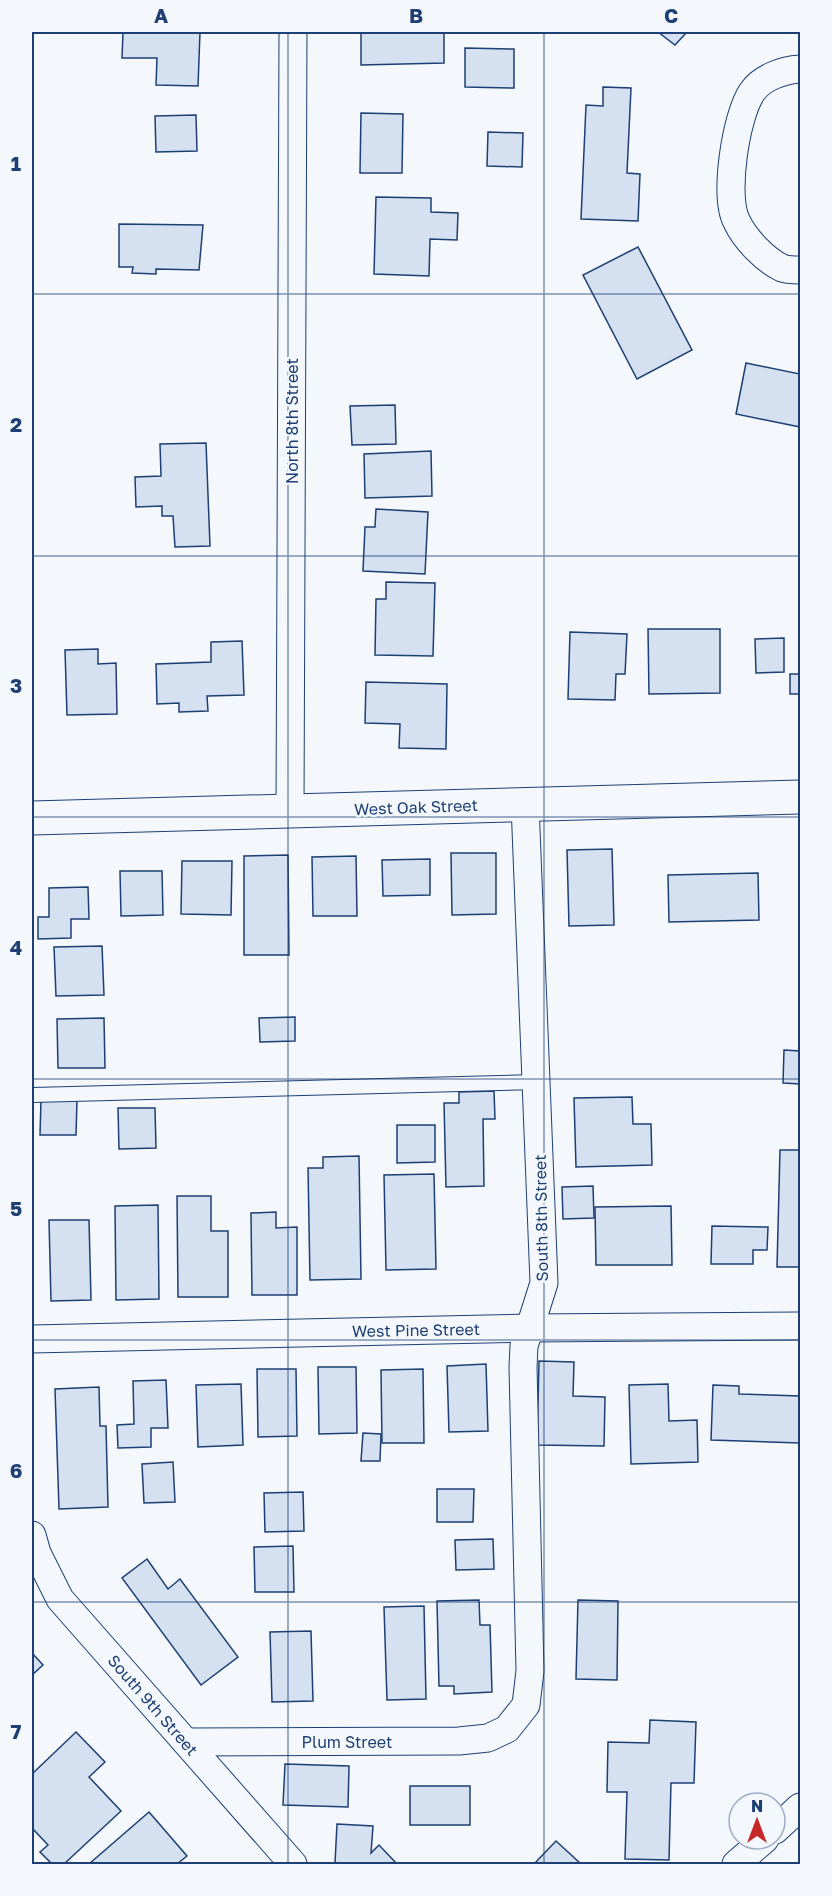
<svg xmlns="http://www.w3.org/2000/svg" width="832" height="1896" font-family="'Golos Text',sans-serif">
	<rect width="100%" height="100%" fill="#f4f7fb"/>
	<g fill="#d5e0f0" stroke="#1d3f73" stroke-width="1.5">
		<path d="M123,32H200L198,86L156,85L157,58H122Z"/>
		<path d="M361,32H444V63L361,65Z"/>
		<path d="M658,32H687L675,45Z"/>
		<path d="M465,48L514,49V88L465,87Z"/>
		<path d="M603,87L631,88L627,173L640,174L638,221L581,219L586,105L603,106Z"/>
		<path d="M361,113L403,114L402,173H360Z"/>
		<path d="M196,115L197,151L156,152L155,116Z"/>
		<path d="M488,132L523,133L522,167L487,166Z"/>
		<path d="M376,197L431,198V212L458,213L457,240L430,239L429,276L374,274Z"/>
		<path d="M119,224L203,225L199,270L156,269V274L132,273L133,267H119Z"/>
		<path d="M638,247L692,350L637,379L583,275Z"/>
		<path d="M746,363L800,374V427L736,414Z"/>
		<path d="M395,405L396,444L352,445L350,406Z"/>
		<path d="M206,443L210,546L175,547L173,516H162V506L136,507L135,477L161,476L160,444Z"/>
		<path d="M431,451L432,496L365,498L364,454Z"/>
		<path d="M376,509L428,512L425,574L363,571L365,527H375Z"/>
		<path d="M386,582L435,583L433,656L375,655L376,599H386Z"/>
		<path d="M648,629H720V693L649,694Z"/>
		<path d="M570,632L627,634L625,674H616L615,700L568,699Z"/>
		<path d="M784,638V672L756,673L755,639Z"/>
		<path d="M242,641L244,695L207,696L208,711L179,712V703L157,704L156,664L211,662V642Z"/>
		<path d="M98,649V664L116,663L117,714L67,715L65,650Z"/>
		<rect x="790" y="674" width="10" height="20"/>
		<path d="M366,682L447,684L446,749L399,748L400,724L365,723Z"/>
		<path d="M612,849L614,925L569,926L567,850Z"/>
		<path d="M451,853H496V914L452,915Z"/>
		<path d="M288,855L289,955H244V856Z"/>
		<path d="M356,856L357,916H313L312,857Z"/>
		<path d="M430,859V895L383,896L382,860Z"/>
		<path d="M182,861H232L231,915L181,914Z"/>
		<path d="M120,871H162L163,915L121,916Z"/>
		<path d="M758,873L759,920L669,922L668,875Z"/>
		<path d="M88,887L89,919H71V938L38,939V917H49V888Z"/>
		<path d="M102,946L104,995L56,996L54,947Z"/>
		<path d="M295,1017V1041L260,1042L259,1018Z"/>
		<path d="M104,1018L105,1068H58L57,1019Z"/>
		<path d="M784,1050L800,1051V1084L783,1083Z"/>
		<path d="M494,1091L495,1119H483L484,1186L446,1187L444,1103H459V1092Z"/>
		<path d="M632,1097L633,1124H651L652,1165L576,1167L574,1098Z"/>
		<path d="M41,1100H77L76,1135H40Z"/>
		<path d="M118,1108H155L156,1148L119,1149Z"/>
		<path d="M397,1125H435V1162L397,1163Z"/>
		<path d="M780,1150H800V1267H777Z"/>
		<path d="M359,1156L361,1279L310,1280L308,1168H323V1157Z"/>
		<path d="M434,1174L436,1269L386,1270L384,1175Z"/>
		<path d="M593,1186L594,1218L563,1219L562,1187Z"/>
		<path d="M177,1196H211V1231H228V1297H178Z"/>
		<path d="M158,1205L159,1299L116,1300L115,1206Z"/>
		<path d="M671,1206L672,1265H596L595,1207Z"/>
		<path d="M276,1212V1228L297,1227V1295H252L251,1213Z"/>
		<path d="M49,1220H89L91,1300L51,1301Z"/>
		<path d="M712,1226L768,1227L767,1250H753V1264H711Z"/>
		<path d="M539,1361L574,1362L573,1396L605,1397L604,1446L537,1445Z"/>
		<path d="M486,1364L488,1431L449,1432L447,1366Z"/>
		<path d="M318,1367H356L357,1433L319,1434Z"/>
		<path d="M257,1369H296L297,1436L258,1437Z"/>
		<path d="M423,1369L424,1443H382L381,1370Z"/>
		<path d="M166,1380L168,1428H151V1447L118,1448L117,1425L134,1424L133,1381Z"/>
		<path d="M241,1384L243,1445L198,1447L196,1385Z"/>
		<path d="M668,1384L669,1421L697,1420L698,1462L631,1464L629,1385Z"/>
		<path d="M713,1385L739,1386V1394L800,1396V1443L711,1440Z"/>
		<path d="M99,1387L100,1426H106L108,1507L59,1509L55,1389Z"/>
		<path d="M363,1433L381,1434L380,1461H361Z"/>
		<path d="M173,1462L175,1502L144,1503L142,1464Z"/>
		<path d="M437,1489H474L473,1522H437Z"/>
		<path d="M303,1492L304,1531L265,1532L264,1493Z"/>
		<path d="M493,1539L494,1569L456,1570L455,1540Z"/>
		<path d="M293,1546L294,1592H255L254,1547Z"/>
		<path d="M147,1559L168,1589L180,1579L238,1657L201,1685L122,1578Z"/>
		<path d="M479,1600L480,1625H490L492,1692L454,1694V1686H439L437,1601Z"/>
		<path d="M578,1600L618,1601L617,1680L576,1679Z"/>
		<path d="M424,1606L426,1699L387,1700L384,1607Z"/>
		<path d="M311,1631L313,1701L272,1702L270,1632Z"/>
		<path d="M32,1653L43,1665L32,1675Z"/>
		<path d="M650,1720L696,1722L694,1783H671L669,1860L625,1859L627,1792H607L608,1742L649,1743Z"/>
		<path d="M76,1732L105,1762L89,1777L121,1811L64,1864H52L40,1852L48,1845L32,1828V1774Z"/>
		<path d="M285,1764L349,1766L348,1807L283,1805Z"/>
		<rect x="410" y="1786" width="60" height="39"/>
		<path d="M149,1812L187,1856L177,1864H89Z"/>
		<path d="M337,1824L373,1826L371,1853L379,1845L397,1864L335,1863Z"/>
		<path d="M556,1841L581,1864H534Z"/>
	</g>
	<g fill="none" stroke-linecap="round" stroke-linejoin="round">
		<defs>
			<path id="lane" d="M32,1095L537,1082"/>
			<g id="street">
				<path d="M800,69C784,70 762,77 752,92C736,115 723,197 737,222C745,239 765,260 782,268C787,270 795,270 800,270"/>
				<path d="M290,811L293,32"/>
				<path d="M32,1339L529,1328L800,1326"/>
				<path d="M32,1535L37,1553L60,1599L293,1864"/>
				<path d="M186,1742L459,1741L488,1738L507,1729L526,1705L530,1671L523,1367L524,1346L544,1283L525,804"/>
				<path d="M775,1830L800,1807"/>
				<path d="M736,1864L765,1839"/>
			</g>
			<path id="secondary" d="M32,818L800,797"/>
		</defs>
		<use href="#lane" stroke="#1d3f73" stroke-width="16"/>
		<use href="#street" stroke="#1d3f73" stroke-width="29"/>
		<use href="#secondary" stroke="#1d3f73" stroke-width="35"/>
		<use href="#lane" stroke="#f4f7fb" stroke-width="14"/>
		<use href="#street" stroke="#f4f7fb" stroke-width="27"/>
		<use href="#secondary" stroke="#f4f7fb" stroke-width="33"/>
	</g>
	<path fill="none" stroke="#1d3f73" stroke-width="1.5" stroke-opacity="0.55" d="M288,32V1864M544,32V1864M32,294H800M32,556H800M32,817H800M32,1079H800M32,1340H800M32,1602H800"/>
	<g text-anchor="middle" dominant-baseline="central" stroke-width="4.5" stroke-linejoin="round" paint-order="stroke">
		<g font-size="16" fill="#1d3f73" stroke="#f4f7fb">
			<text transform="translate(292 421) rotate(-90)">North 8th Street</text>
			<text transform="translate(416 807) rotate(-2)">West Oak Street</text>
			<text transform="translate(541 1218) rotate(-91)">South 8th Street</text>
			<text transform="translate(416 1330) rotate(-1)">West Pine Street</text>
			<text transform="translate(153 1705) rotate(49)">South 9th Street</text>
			<text x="347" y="1742">Plum Street</text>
		</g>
	</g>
	<rect width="832" height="1896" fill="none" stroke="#f4f7fb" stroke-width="66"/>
	<g transform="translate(757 1821)"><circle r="28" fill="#f4f7fb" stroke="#9eadc5" stroke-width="1.5"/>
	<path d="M0-4.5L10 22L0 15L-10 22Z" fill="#c62828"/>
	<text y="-9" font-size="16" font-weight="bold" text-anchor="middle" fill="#1d3f73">N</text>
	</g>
	<rect x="33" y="33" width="766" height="1830" fill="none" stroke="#1d3f73" stroke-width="2"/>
	<g font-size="20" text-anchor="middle" font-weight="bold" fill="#1d3f73">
		<text x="161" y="23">A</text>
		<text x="416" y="23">B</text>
		<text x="671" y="23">C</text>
		<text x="16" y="171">1</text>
		<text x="16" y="432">2</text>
		<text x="16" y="693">3</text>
		<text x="16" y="955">4</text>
		<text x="16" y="1216">5</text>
		<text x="16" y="1478">6</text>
		<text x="16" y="1739">7</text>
	</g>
</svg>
